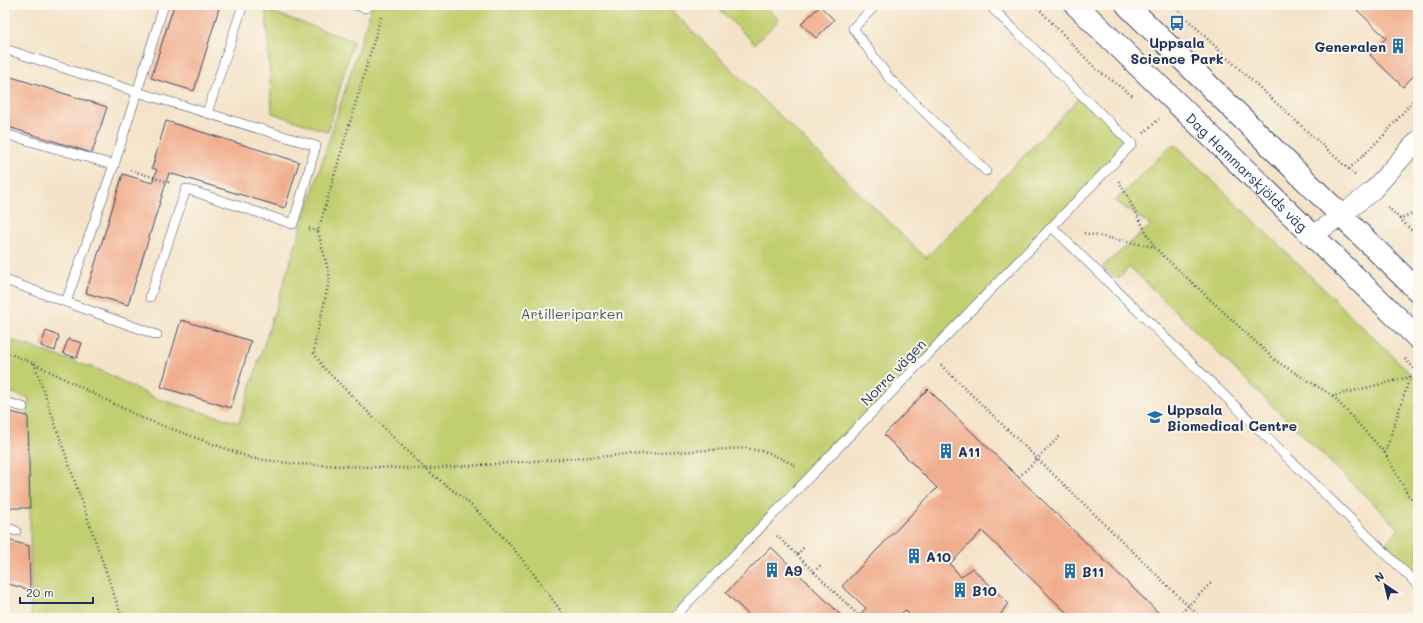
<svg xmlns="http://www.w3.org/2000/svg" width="1423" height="623" font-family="Mali,sans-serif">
	<rect width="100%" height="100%" fill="#fbf7ec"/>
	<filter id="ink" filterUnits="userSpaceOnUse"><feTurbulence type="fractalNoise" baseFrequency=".025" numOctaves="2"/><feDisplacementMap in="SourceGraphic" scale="8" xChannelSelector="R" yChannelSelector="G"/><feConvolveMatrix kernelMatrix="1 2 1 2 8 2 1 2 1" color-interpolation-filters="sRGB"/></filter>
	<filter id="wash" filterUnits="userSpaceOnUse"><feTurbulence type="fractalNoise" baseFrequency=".012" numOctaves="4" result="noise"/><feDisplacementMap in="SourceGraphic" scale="16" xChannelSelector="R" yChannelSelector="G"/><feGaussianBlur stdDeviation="0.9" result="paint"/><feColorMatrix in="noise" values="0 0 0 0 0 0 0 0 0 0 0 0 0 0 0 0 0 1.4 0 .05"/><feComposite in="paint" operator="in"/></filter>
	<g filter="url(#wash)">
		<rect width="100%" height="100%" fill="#f4e3c8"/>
		<g fill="#c2cf70" stroke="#6e7f67">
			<path d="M372,5H666L926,258L1082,95L1132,144L673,618H31L30,508L28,416L29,398L5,391V338L102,371L155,398L239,423Z"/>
			<path d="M715,5H765L779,20L755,44Z"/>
			<path d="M266,10L353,41L328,132L272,113Z"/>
			<path d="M1170,146H1177L1418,381V573L1385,544L1399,529L1130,267L1118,279L1102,267L1151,225L1115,201Z"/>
		</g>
		<g id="blocks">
			<g fill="#f1ae8e">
				<path d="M5,5H11L5,25Z"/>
				<path d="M174,5H220L194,91L151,78Z"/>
				<path d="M1352,5H1418V71L1403,87L1370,55L1386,38Z"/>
				<path d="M820,6L834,20L816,38L801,24Z"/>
				<path d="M5,75L107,107L92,153L5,126Z"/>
				<path d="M166,121L299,162L285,208L169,173L128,305L86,293L123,174L152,183L157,170L152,168Z"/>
				<path d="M181,320L251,341L231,408L161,387Z"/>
				<path d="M46,331L59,336L55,351L41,346Z"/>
				<path d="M68,339L82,343L77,358L63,353Z"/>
				<path d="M928,389L949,410L1164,618H1072L982,531L950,564L961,577L972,568L1008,603L998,618H913L905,610L897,618H857L866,608L842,586L937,488L884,435Z"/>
				<path d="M5,411L28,416L30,508H5Z"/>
				<path d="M8,540L29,546L30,590L5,583V547Z"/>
				<path d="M771,547L844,618H752L726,593Z"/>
			</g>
		</g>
	</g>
	<g filter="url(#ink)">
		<use href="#blocks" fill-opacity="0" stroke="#3c4a6e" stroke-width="1"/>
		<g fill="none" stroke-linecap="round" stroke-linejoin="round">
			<defs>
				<g id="lane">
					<path d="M354,5L365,8L366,5"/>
					<path d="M876,5L853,28L889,78L986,171"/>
					<path d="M5,49L137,92L164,5"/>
					<path d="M207,113L243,5"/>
					<path d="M5,134L114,165"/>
					<path d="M1052,227L1418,585"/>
					<path d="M5,280L66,302L114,165L137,92L316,146L293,224L186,189L150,297"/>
					<path d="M66,302L157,335"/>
					<path d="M5,402L23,407"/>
					<path d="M5,527L16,531"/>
					<path d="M673,618L1132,144L989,5"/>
				</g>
				<path id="street" d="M1313,235L1341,216L1372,191L1418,140"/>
				<g id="secondary">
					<path id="s1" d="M1076,5L1418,338"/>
					<path d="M1127,5L1418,291"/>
				</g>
			</defs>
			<use href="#lane" stroke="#3c4a6e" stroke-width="10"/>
			<use href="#street" stroke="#3c4a6e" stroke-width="20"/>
			<use href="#secondary" stroke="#3c4a6e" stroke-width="24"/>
			<g stroke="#3c4a6e" stroke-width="2.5" stroke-dasharray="1 3" stroke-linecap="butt">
				<path d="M1035,5L1095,68L1134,97"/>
				<path d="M1173,5L1224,55L1357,177"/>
				<path d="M381,17L318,231L330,278L315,342L314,353L323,367L425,469L467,501L508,542L533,573L566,618"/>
				<path d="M1144,133L1159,119"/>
				<path d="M1349,169L1384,135L1418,95"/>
				<path d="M130,170L171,183"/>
				<path d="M1119,181L1154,247"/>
				<path d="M1388,207L1418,237"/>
				<path d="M1399,219L1418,212"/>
				<path d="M309,229L318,231"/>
				<path d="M1084,233L1154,247L1276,361L1333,396L1410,377L1385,453L1408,495L1418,505"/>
				<path d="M5,352L33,363L142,418L251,458L295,464L425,469L591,457L746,448L769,453L797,466"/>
				<path d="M1405,359L1418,372"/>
				<path d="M34,363L122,618"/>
				<path d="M941,365L1201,618"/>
				<path d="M1333,396L1385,453"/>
				<path d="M1019,477L1061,435"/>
				<path d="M777,536L797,555L804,547"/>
				<path d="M797,555L814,572L822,564"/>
				<path d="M814,572L859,616"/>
				<path d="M1176,618L1212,582"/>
			</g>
			<use href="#lane" stroke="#fff" stroke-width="9"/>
			<use href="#street" stroke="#fff" stroke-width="19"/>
			<use href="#secondary" stroke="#fff" stroke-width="22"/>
		</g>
	</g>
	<defs>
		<symbol id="bus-bare" viewBox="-9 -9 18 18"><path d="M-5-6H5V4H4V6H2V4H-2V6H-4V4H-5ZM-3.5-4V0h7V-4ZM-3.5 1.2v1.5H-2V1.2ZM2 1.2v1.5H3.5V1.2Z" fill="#1f6fb2" stroke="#fbf7ec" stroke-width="2.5" paint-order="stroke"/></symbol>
		<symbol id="building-bare" viewBox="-9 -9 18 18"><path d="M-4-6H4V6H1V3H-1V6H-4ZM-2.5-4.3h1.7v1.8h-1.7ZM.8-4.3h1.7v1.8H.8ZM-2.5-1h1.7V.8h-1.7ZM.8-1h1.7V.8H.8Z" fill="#1f6fb2" stroke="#fbf7ec" stroke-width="2.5" paint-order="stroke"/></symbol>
		<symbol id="university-bare" viewBox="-9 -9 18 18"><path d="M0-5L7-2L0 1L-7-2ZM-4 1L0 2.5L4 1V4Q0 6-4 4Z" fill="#1f6fb2" stroke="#fbf7ec" stroke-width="2.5" paint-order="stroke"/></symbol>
	</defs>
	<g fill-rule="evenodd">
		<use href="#bus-bare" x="1166" y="12" width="22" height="22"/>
		<use href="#building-bare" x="1387" y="35" width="22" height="22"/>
		<use href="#university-bare" x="1144" y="406" width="22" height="22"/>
		<use href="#building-bare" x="935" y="440" width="22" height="22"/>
		<use href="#building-bare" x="903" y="545" width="22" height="22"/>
		<use href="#building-bare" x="761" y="559" width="22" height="22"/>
		<use href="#building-bare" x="1059" y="560" width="22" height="22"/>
		<use href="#building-bare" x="949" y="579" width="22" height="22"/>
	</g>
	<g text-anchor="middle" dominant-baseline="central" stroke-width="4" stroke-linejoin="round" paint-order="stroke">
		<g font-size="14" font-weight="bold" fill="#1b2f5e" stroke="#fbf7ec" text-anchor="start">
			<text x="1177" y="42" text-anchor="middle">Uppsala<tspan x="1177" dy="16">Science Park</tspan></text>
			<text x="1386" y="46" text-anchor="end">Generalen</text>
			<text x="1167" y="409">Uppsala<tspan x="1167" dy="16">Biomedical Centre</tspan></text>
			<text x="958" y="451">A11</text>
			<text x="926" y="556">A10</text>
			<text x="784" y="570">A9</text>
			<text x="1082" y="571">B11</text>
			<text x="972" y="590">B10</text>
		</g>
		<g font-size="14" fill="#1b2f5e" stroke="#fbf7ec">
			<text stroke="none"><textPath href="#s1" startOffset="239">Dag Hammarskjölds väg</textPath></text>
			<text transform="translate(893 372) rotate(-46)">Norra vägen</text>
		</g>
		<g font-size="14" fill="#455762" stroke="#fbf7ec">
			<text x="572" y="313">Artilleriparken</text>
		</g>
	</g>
	<rect width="1423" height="623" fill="none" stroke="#fbf7ec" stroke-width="20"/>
	<g transform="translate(1385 585) rotate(325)" stroke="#fbf7ec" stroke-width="3" paint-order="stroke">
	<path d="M0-3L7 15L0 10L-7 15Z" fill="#1b2f5e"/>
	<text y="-6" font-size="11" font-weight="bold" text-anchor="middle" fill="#1b2f5e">N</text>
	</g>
	<path d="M20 597v6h73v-6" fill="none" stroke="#1b2f5e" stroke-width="2"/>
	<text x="26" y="597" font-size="12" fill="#1b2f5e" stroke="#fbf7ec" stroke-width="3" paint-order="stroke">20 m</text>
</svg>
